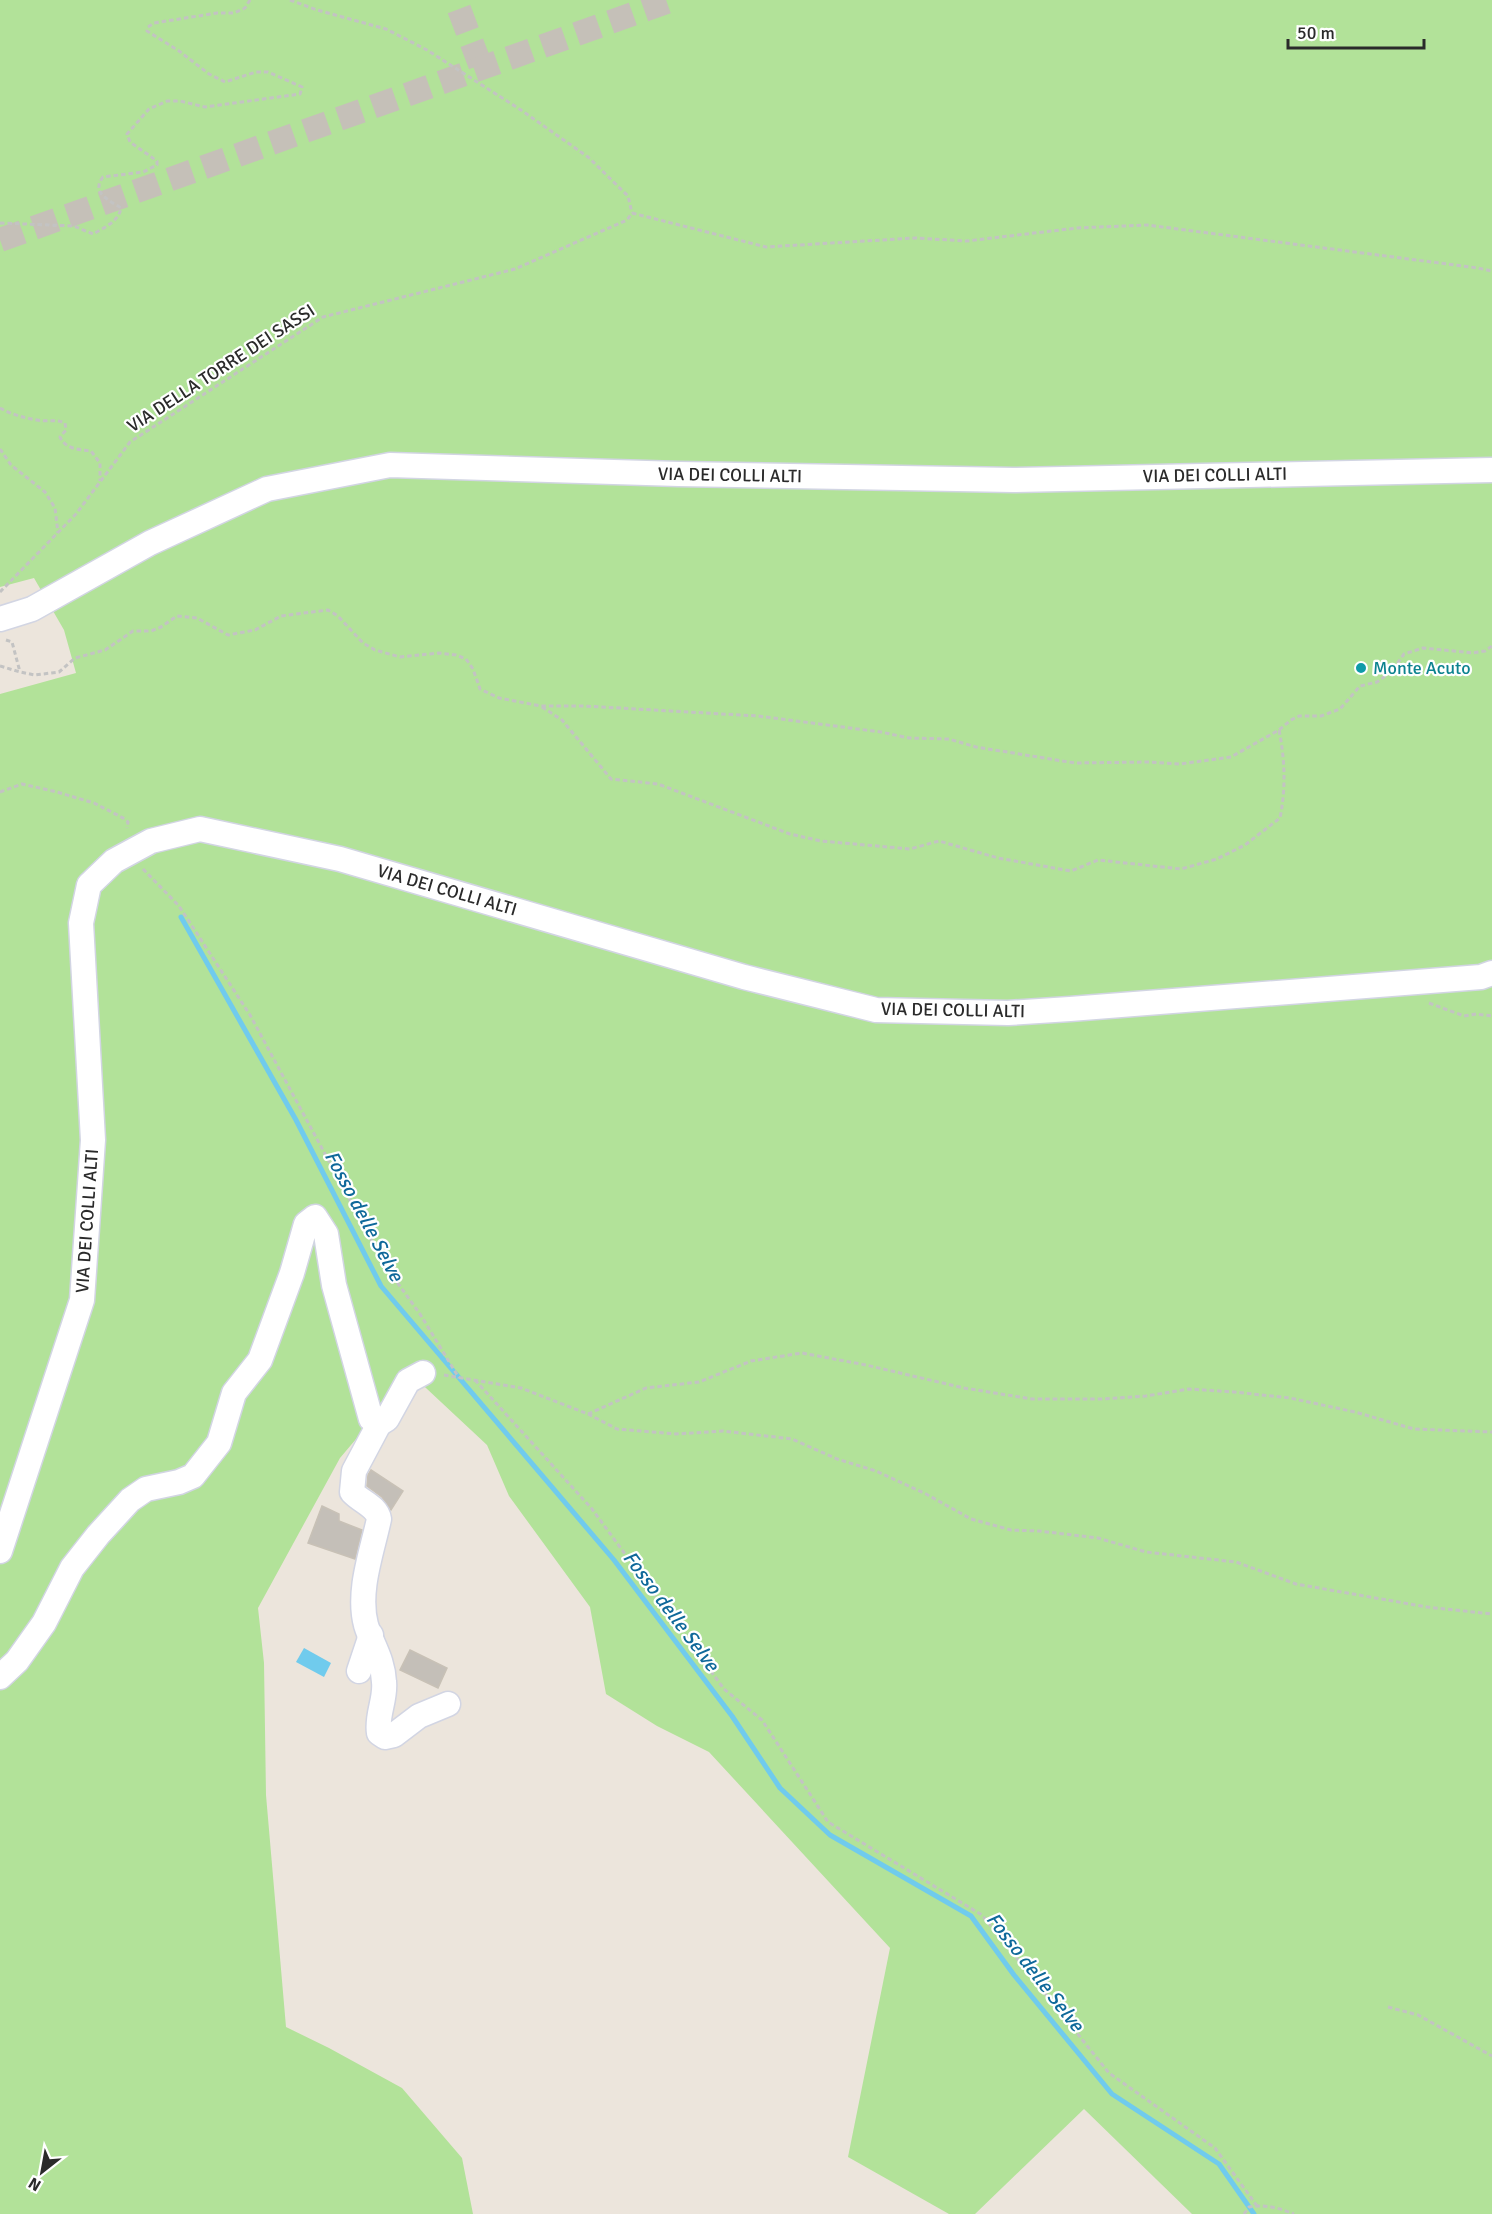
<svg xmlns="http://www.w3.org/2000/svg" width="1492" height="2214" font-family="Signika,sans-serif">
	<rect width="100%" height="100%" fill="#ece5dc"/>
	<path fill="#b2e299" d="M0,0H1492V2214H1192L1084,2109L975,2214H949L848,2157L890,1948L709,1752L657,1726L606,1694L590,1607L509,1496L487,1445L411,1374L340,1458L258,1608L264,1663L266,1795L286,2027L329,2048L402,2088L462,2158L473,2214H0V694L76,673L64,630L34,578L0,587Z"/>
	<path fill="#70cbed" d="M304,1648L331,1663L324,1677L296,1662Z"/>
	<g fill="none" stroke-linecap="round" stroke-linejoin="round">
		<path stroke="#70cbed" stroke-width="5" d="M181,917L296,1120L381,1286L614,1560L732,1716L780,1788L830,1835L971,1916L1014,1975L1112,2094L1219,2164L1254,2214"/>
	</g>
	<g fill="#c4bfb8" stroke="#c8c1b6" stroke-width="1.5">
		<path d="M371,1470L403,1491L391,1510L382,1497L367,1486L368,1475Z"/>
		<path d="M322,1506L339,1514V1521L362,1530L355,1559L308,1543Z"/>
		<path d="M410,1650L447,1668L438,1688L400,1670Z"/>
	</g>
	<g fill="none" stroke-linecap="round" stroke-linejoin="round">
		<g stroke="#c5c0b8" stroke-width="24" stroke-dasharray="24 12" stroke-linecap="butt">
			<path d="M459,9L481,67"/>
			<path d="M0,240L672,0"/>
		</g>
		<defs>
			<g id="minor">
				<path d="M0,619L32,609L150,543L267,489L390,465L679,474L1013,480L1492,470"/>
				<path d="M379,1424L354,1471L352,1492C361,1502 377,1506 379,1519C372,1552 357,1591 366,1625C372,1645 383,1659 384,1682C386,1699 376,1716 379,1733L385,1737L394,1735L419,1716L448,1704"/>
				<path d="M0,1551L82,1300L93,1140L81,923L89,885L114,861L151,841L200,829L340,859L744,977L876,1010L1008,1013L1070,1009L1481,977L1492,973"/>
				<path d="M359,1671L371,1635"/>
				<path d="M0,1677L17,1661L44,1623L72,1568L98,1535L130,1500L146,1489L179,1482L193,1476L219,1443L234,1393L260,1360L292,1273L306,1224L315,1217L326,1234L334,1285L371,1419L379,1424L387,1419L408,1381L423,1373"/>
			</g>
		</defs>
		<use href="#minor" stroke="#d2d5e3" stroke-width="27"/>
		<g stroke="#c3c3c3" stroke-width="3" stroke-dasharray="4.5 3" stroke-linecap="butt">
			<path d="M290,0L317,10L386,29L427,50L521,110L588,157L628,196L632,213"/>
			<path d="M632,213L766,247L915,238L967,241L1077,228L1147,225L1478,268L1492,271"/>
			<path d="M0,223L74,226L93,234C104,228 119,221 121,208C111,201 90,193 103,177L143,172L157,165V161L130,142L127,134L149,109L167,101H180L205,107L300,94L302,87L268,72H256L225,82L209,74L179,51L147,31L148,27L154,23L217,13H234L245,8L250,0"/>
			<path d="M0,408C11,414 24,418 37,420C47,422 56,419 65,423L66,430L60,437C66,450 79,449 91,451L100,463V481"/>
			<path d="M0,449L11,465L45,492L55,508L58,533"/>
			<path d="M0,592L76,514L130,442L323,317L515,269L627,220L632,213"/>
			<path d="M6,640L12,642L20,672"/>
			<path d="M0,666L20,672L35,675L59,672L75,658L105,650L133,631H151L161,627L177,616L197,618L228,635L255,630L281,616L328,610L338,616L363,643L375,650L400,657L439,653L456,655L466,659L473,669L480,689L499,698L541,706H584L758,716L881,732L909,738L949,739L976,747L1075,763L1149,762L1180,764L1231,757L1279,730L1291,720L1299,716H1321L1340,709L1360,686L1377,682L1391,672L1404,654L1423,648L1473,653L1485,651L1492,646"/>
			<path d="M542,707L562,720L611,779L658,784L790,834L821,841L910,849L939,841L998,858L1071,871L1098,860L1181,869L1217,859L1245,845L1280,818C1286,788 1285,760 1279,730"/>
			<path d="M0,792L22,784L57,792L94,803L125,819L128,822L127,828"/>
			<path d="M143,869L179,906L250,1015L386,1267L420,1314L459,1378"/>
			<path d="M1429,1003L1464,1016L1476,1014L1492,1016"/>
			<path d="M444,1375L521,1388L588,1414L617,1429L676,1434L723,1431L792,1439L837,1459L876,1471L926,1494L971,1519L1011,1530L1039,1531L1098,1538L1146,1552L1236,1562L1296,1584L1427,1607L1492,1614"/>
			<path d="M475,1380L592,1509L724,1689L762,1720L828,1822L982,1915L1109,2073L1215,2148L1257,2206"/>
			<path d="M588,1414L646,1388L699,1382L751,1361L802,1353L866,1365L964,1388L1032,1399H1101L1146,1396L1189,1389L1234,1392L1290,1398L1355,1412L1414,1429L1492,1432"/>
			<path d="M1388,2007L1418,2015L1492,2056"/>
			<path d="M1244,2214L1249,2207C1265,2204 1279,2208 1294,2214"/>
		</g>
		<use href="#minor" stroke="#fff" stroke-width="24"/>
	</g>
	<circle fill="#0f9aa8" stroke="#fff" stroke-width="2" cx="1361" cy="668" r="6"/>
	<g text-anchor="middle" dominant-baseline="central" stroke-width="4.5" stroke-linejoin="round" paint-order="stroke">
		<g font-size="18" fill="#2a2a2a" stroke="#fff">
			<text transform="translate(221 368) rotate(-33)">VIA DELLA TORRE DEI SASSI</text>
			<text transform="translate(730 475) rotate(1)">VIA DEI COLLI ALTI</text>
			<text transform="translate(1215 475) rotate(-1)">VIA DEI COLLI ALTI</text>
			<text transform="translate(447 890) rotate(16)">VIA DEI COLLI ALTI</text>
			<text transform="translate(953 1010) rotate(1)">VIA DEI COLLI ALTI</text>
			<text transform="translate(87 1221) rotate(-86)">VIA DEI COLLI ALTI</text>
		</g>
		<g font-size="18" fill="#0d838f" stroke="#fff" text-anchor="start">
			<text x="1373" y="668">Monte Acuto</text>
		</g>
		<g font-size="20" font-style="italic" fill="#0f699a" stroke="#fff">
			<text transform="translate(364 1216) rotate(62)">Fosso delle Selve</text>
			<text transform="translate(671 1611) rotate(53)">Fosso delle Selve</text>
			<text transform="translate(1035 1972) rotate(52)">Fosso delle Selve</text>
		</g>
	</g>
	<g transform="translate(42 2172) rotate(211)" stroke="#ffffff" stroke-width="4.5" paint-order="stroke">
	<path d="M0-4.5L10 22L0 15L-10 22Z" fill="#2a2a2a"/>
	<text y="-9" font-size="16" font-weight="bold" text-anchor="middle" fill="#2a2a2a">N</text>
	</g>
	<path d="M1288 39v9h136v-9" fill="none" stroke="#2a2a2a" stroke-width="3"/>
	<text x="1297" y="39" font-size="18" fill="#2a2a2a" stroke="#ffffff" stroke-width="4.5" paint-order="stroke">50 m</text>
</svg>
